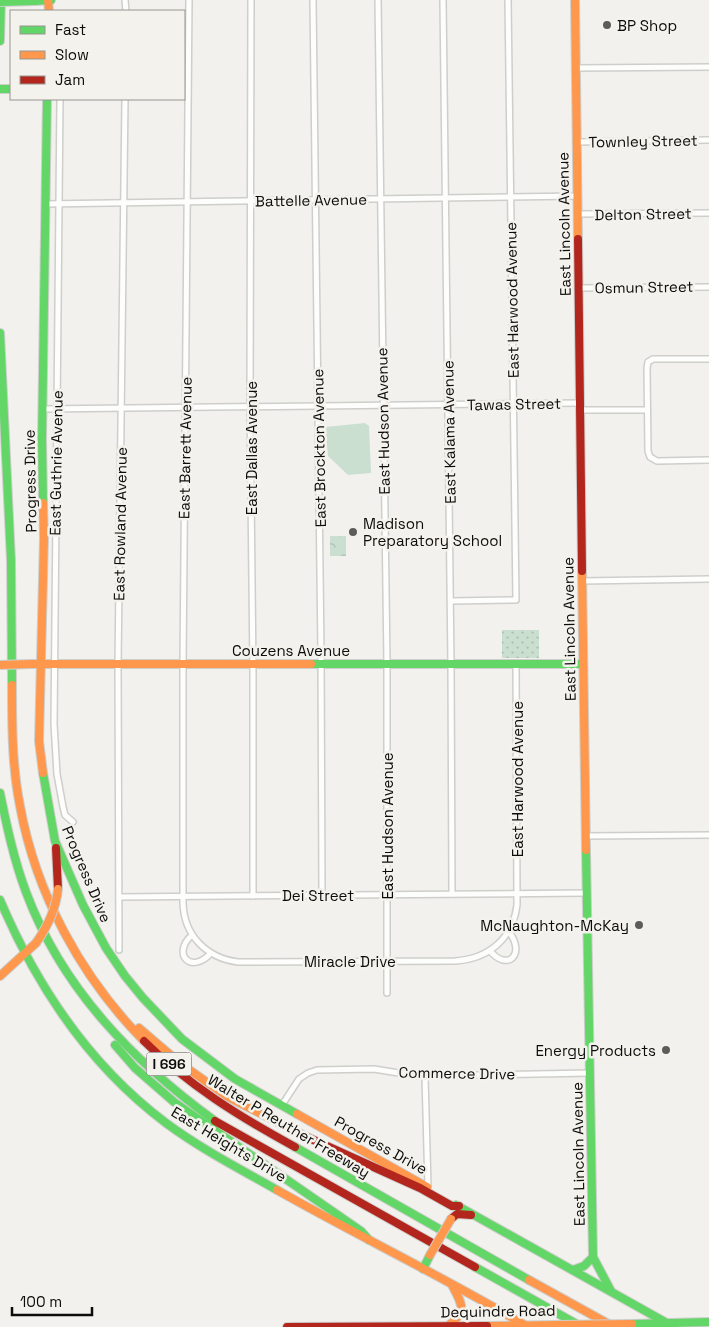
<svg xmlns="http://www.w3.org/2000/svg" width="709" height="1327" font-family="'Space Grotesk',sans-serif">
	<defs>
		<pattern id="grass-dots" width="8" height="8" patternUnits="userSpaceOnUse" patternTransform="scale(1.25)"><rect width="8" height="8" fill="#cbdfd1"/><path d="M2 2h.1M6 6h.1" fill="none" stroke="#adbeb2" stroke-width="1.8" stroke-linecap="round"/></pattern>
		<pattern id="park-crowns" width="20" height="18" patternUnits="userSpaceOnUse" patternTransform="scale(1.25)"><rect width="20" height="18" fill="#cbdfd1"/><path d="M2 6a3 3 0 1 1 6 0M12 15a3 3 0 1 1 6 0" fill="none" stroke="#adbeb2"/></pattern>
	</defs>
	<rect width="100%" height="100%" fill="#f2f1ee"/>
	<rect fill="url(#grass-dots)" x="502" y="630" width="37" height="28"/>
	<path fill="url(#park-crowns)" d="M346,536V556H330V536Z"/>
	<path fill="#cbdfd1" d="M365,423L369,426L371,473L348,475L328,456L325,427Z"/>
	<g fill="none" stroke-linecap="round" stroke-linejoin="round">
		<defs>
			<g id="street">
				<path d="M125,0L126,11"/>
				<path d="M189,0L183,664V903C184,936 207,958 238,962L455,961C488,959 513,939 517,905L516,665"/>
				<path d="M251,0L250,402L253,672V896"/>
				<path d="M313,0L321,653L322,895"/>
				<path d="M378,0L387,663V993"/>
				<path d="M443,0L451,664L452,894"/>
				<path d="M576,68L709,67"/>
				<path d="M60,99L54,724L57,774L63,807L65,815L73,822"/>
				<path d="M577,142L709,140"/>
				<path d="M45,204L578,196"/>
				<path d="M578,214L709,213"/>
				<path d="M579,288L709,287"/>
				<path d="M709,359H653L648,362L647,368L648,451L650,457L657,461L709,460"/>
				<path d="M43,409L580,403"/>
				<path d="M580,410H647"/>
				<path d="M582,581L709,579"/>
				<path d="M451,601L516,600L508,0"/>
				<path d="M586,836L709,835"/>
				<path d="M119,897L587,893"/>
				<path d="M192,935C171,954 191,975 211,953"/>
				<path d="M119,950L118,665L125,99"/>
				<path d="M490,951C508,972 526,954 509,932"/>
				<path d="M425,1076L428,1187"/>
				<path d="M282,1105L299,1079L308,1073L317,1070L374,1069L417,1076L590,1073"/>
			</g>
			<g id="fast">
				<path d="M35,1L51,0"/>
				<path d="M0,41L1,0"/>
				<path d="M0,89H11"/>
				<path d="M0,333L11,560L12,685"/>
				<path d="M43,503L42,439L47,99"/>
				<path d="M311,664H583"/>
				<path d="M43,773L55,841L83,905L106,948L125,976L143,998L182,1039L235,1079L297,1114"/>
				<path d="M0,793C7,827 14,860 26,892C62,989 134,1062 215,1121"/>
				<path d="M586,850L593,1257L611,1291"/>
				<path d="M0,900C37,987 90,1066 166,1123C201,1149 240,1169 277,1190"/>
				<path d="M115,1045L135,1068L174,1102L361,1231L369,1240"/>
				<path d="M295,1147L529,1280"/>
				<path d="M456,1205L674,1327"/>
				<path d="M475,1267L582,1327"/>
				<path d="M423,1269L430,1255"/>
				<path d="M573,1270L584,1266L593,1257"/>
				<path d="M632,1324L709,1322"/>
			</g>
			<g id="slow">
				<path d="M48,0L49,11"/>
				<path d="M575,0L578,239"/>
				<path d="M582,571L586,850"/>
				<path d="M31,664H311"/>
				<path d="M12,685C12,726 12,766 20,806C36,894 81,977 144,1041"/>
				<path d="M43,773L39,741L44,538L43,503"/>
				<path d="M0,976L36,943"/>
				<path d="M139,1028L181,1064L228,1097L307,1137"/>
				<path d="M297,1114L427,1187"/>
				<path d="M277,1190C360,1237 446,1278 528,1327"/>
				<path d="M529,1280L614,1327"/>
				<path d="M448,1326C468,1311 462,1304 452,1285"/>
				<path d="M487,1326L557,1325"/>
			</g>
			<g id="jam">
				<path d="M578,239L582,571"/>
				<path d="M56,848L58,889"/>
				<path d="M144,1041C188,1085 240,1117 295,1147"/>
				<path d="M215,1121L475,1267"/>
				<path d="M307,1137L420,1188L452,1206H459"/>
				<path d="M451,1219L457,1214L471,1215"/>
				<path d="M287,1327L487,1326"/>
			</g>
		</defs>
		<use href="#street" stroke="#cececb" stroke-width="8"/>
		<use href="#fast" stroke="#cececb" stroke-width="10"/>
		<use href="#slow" stroke="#cececb" stroke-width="10"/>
		<use href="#jam" stroke="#cececb" stroke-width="10"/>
		<use href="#street" stroke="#fdfdfc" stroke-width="5"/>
		<use href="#fast" stroke="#63d668" stroke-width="8"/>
		<use href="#slow" stroke="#ff974d" stroke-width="8"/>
		<use href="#jam" stroke="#b3261e" stroke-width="8"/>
		<defs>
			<path id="fast-bridge" d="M0,2L35,1"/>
			<g id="slow-bridge">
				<path d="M0,665L31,664"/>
				<path d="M36,943C48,926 56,909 58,889"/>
				<path d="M430,1255L451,1219"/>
				<path d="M557,1325L632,1324"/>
			</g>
		</defs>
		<use href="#fast-bridge" stroke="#cececb" stroke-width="10" stroke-linecap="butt"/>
		<use href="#slow-bridge" stroke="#cececb" stroke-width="10" stroke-linecap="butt"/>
		<use href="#fast-bridge" stroke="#63d668" stroke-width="8"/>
		<use href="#slow-bridge" stroke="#ff974d" stroke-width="8"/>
	</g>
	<g fill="#5d5c5a" stroke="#f4f2ec" stroke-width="2">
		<circle cx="607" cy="25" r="5"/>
		<circle cx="353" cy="532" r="5"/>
		<circle cx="639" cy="925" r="5"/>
		<circle cx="666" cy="1050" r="5"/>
	</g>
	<g text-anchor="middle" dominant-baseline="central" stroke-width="5" stroke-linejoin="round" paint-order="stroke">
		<rect fill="#f4f2ec" stroke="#52514e" stroke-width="1" x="146.5" y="1052.5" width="45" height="23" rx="4"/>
		<g font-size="14" font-weight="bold" fill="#0d0c0a">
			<text x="169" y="1064">I 696</text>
		</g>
		<g font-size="15" fill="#0d0c0a" stroke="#f4f2ec" text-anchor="start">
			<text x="617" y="25">BP Shop</text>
			<text x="363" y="523">Madison<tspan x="363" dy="17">Preparatory School</tspan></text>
			<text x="629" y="925" text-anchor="end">McNaughton-McKay</text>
			<text x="656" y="1050" text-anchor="end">Energy Products</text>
		</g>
		<g font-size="15" fill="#0d0c0a" stroke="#f4f2ec">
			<text transform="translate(643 141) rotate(-1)">Townley Street</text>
			<text transform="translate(311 200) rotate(-1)">Battelle Avenue</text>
			<text transform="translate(643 214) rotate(-1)">Delton Street</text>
			<text transform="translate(564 224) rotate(-91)">East Lincoln Avenue</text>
			<text transform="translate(644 287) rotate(-1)">Osmun Street</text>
			<text transform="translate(512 300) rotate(-91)">East Harwood Avenue</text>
			<text transform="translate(514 404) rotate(-1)">Tawas Street</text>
			<text transform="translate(383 421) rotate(-91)">East Hudson Avenue</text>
			<text transform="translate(449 432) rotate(-91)">East Kalama Avenue</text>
			<text transform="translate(185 448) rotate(-89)">East Barrett Avenue</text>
			<text transform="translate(251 448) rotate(-90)">East Dallas Avenue</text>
			<text transform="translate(319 448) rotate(-91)">East Brockton Avenue</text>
			<text transform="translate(56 463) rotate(-89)">East Guthrie Avenue</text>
			<text transform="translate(30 481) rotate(-91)">Progress Drive</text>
			<text transform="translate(120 524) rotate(-89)">East Rowland Avenue</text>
			<text transform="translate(569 629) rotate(-91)">East Lincoln Avenue</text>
			<text x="291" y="650">Couzens Avenue</text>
			<text transform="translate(517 779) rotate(-90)">East Harwood Avenue</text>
			<text transform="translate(387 826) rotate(-90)">East Hudson Avenue</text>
			<text transform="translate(87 874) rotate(67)">Progress Drive</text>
			<text x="318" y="895">Dei Street</text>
			<text x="350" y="961">Miracle Drive</text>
			<text transform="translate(457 1073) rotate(1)">Commerce Drive</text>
			<text transform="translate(289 1126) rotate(31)">Walter P Reuther Freeway</text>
			<text transform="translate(229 1144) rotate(31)">East Heights Drive</text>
			<text transform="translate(381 1145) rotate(29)">Progress Drive</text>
			<text transform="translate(578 1154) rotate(-91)">East Lincoln Avenue</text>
			<text transform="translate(498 1311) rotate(-1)">Dequindre Road</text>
		</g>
	</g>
	<rect x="10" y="10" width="175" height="90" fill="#f4f2ec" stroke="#989692"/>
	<rect x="20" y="26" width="25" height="8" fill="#63d668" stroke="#989692"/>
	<text x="55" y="35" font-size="15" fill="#0d0c0a">Fast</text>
	<rect x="20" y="51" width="25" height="8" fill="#ff974d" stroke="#989692"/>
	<text x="55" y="60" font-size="15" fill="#0d0c0a">Slow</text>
	<rect x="20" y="76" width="25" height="8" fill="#b3261e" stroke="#989692"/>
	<text x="55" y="85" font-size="15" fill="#0d0c0a">Jam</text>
	<path d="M12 1307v8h80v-8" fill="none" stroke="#0d0c0a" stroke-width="2.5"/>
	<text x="20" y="1307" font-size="15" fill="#0d0c0a" stroke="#f4f2ec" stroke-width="4" paint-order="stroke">100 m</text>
</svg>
